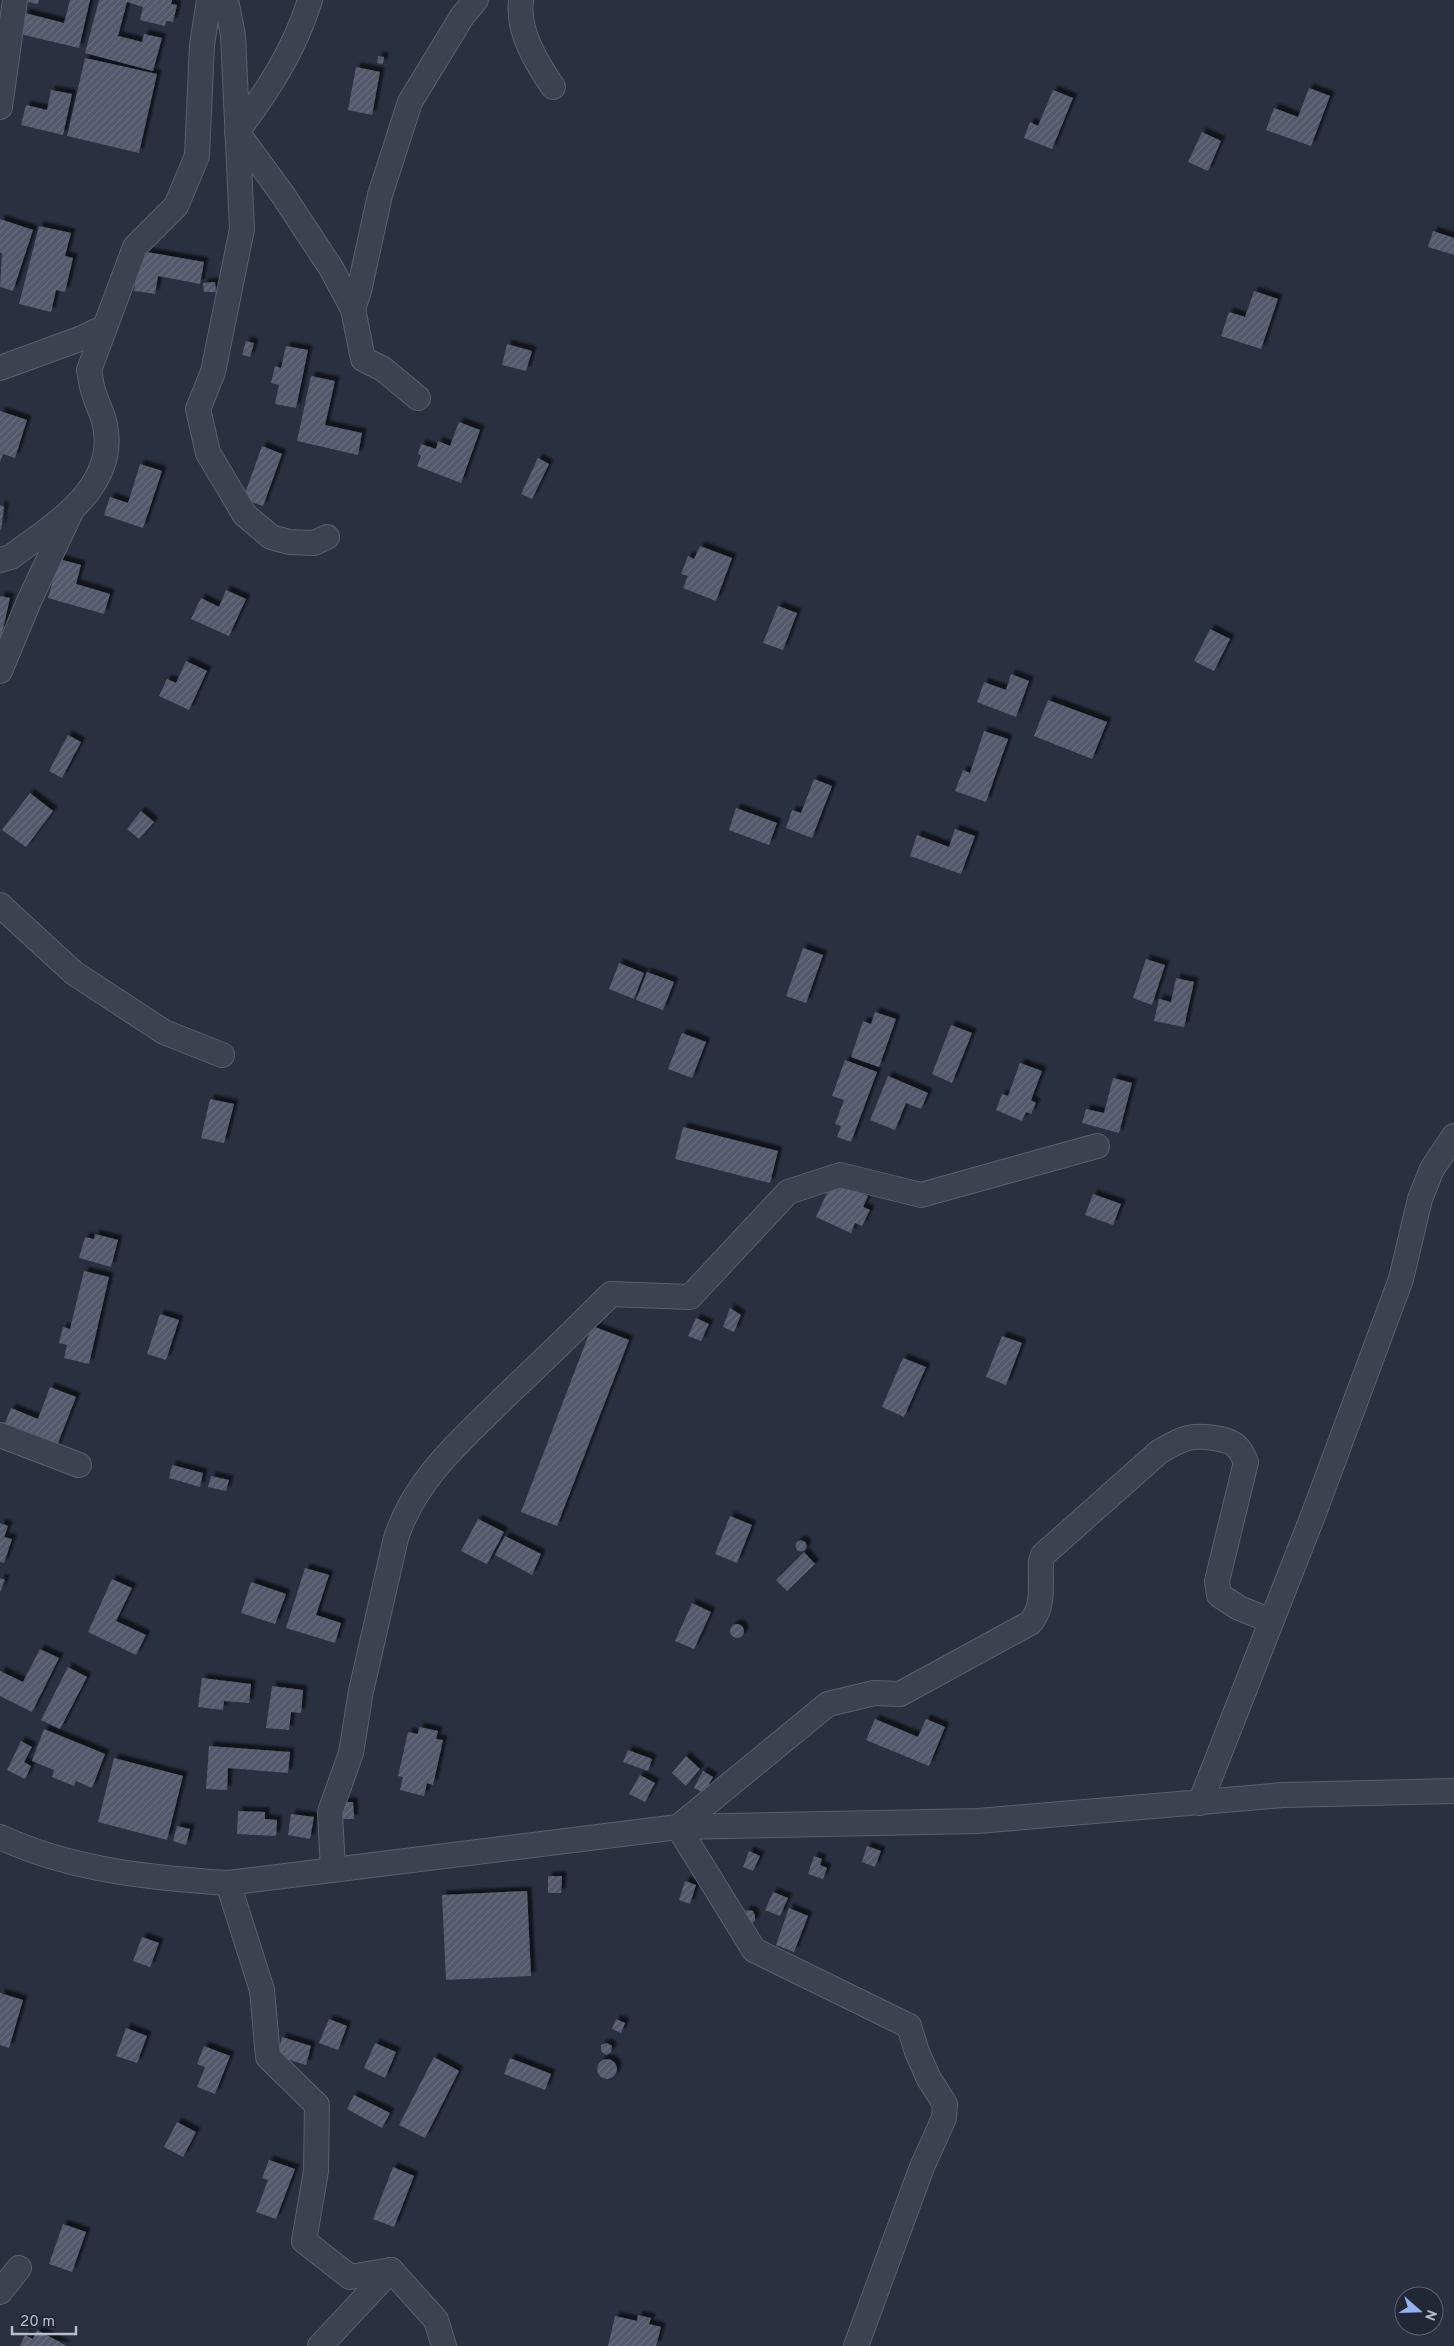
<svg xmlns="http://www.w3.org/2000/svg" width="1454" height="2346" font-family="Overpass,sans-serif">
	<defs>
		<pattern id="building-hatch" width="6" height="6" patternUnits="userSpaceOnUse" patternTransform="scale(1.25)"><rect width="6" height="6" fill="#52586a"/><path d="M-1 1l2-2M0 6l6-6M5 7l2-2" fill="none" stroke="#696e7e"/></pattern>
		<filter id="shadow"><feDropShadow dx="4.5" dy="-4.5" stdDeviation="1" flood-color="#0009"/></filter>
	</defs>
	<rect width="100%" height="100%" fill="#293040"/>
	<g fill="url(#building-hatch)" filter="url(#shadow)">
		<path d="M29,0H39L38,4L28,2Z"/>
		<path d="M70,0H90L79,48L20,34L25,13L64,23Z"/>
		<path d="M99,0H172L171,4L177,5L173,22L166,21L165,26L140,20L143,7L127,2L118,36L142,42L144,34L162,38L153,71L85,53Z"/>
		<path d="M378,56L384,57L383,64L377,63Z"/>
		<path d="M85,58L157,74L139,153L67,136Z"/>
		<path d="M356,67L380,72L372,115L348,110Z"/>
		<path d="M1309,88L1330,96L1311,146L1266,130L1274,108L1298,117Z"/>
		<path d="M51,90L72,94L63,135L21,125L26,105L47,110Z"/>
		<path d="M1053,90L1073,98L1052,149L1024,138L1030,122L1038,126Z"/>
		<path d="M1202,132L1221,141L1208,171L1188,162Z"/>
		<path d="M0,219L33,230L13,291L0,287L2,253H0Z"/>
		<path d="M39,226L71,233L65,256L73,258L65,292L56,290L51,312L19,304Z"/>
		<path d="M1433,231L1454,238V255L1428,247Z"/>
		<path d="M141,251L204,262L200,284L158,276L155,294L134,291Z"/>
		<path d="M215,282L216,292H204L203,283Z"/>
		<path d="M1254,291L1278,299L1261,349L1221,336L1229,312L1245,317Z"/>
		<path d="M246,341L254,343L250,357L242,355Z"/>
		<path d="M507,344L532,351L526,371L502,365Z"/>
		<path d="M286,346L308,350L296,408L275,404L279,385L271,383L275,366L281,368Z"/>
		<path d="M311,376L335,381L325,425L362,433L358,455L297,441Z"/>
		<path d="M0,411L27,420L15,458L3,454L0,462Z"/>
		<path d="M459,422L480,430L461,483L417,466L421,456L418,454L421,444L436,449L438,441L450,446Z"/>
		<path d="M262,446L282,454L263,506L243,499Z"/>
		<path d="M538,458L549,464L532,499L521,494Z"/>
		<path d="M140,464L162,471L143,528L104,515L110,497L128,503Z"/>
		<path d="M0,505L4,507L1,530H0Z"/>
		<path d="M700,546L732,558L716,601L683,588L688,576L681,574L688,556L694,559Z"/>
		<path d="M59,559L81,565L76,584L110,594L104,614L48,598Z"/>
		<path d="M226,590L246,599L229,636L191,619L201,598L219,607Z"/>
		<path d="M0,596L10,598L1,637H0Z"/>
		<path d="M778,606L797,613L783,650L763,643Z"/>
		<path d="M1210,629L1230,639L1214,671L1194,661Z"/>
		<path d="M186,661L207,671L189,710L159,696L167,679L176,683Z"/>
		<path d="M1011,674L1029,681L1016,717L977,702L984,682L1006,690Z"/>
		<path d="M1048,700L1107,722L1092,759L1034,736Z"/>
		<path d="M984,731L1008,739L986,802L955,791L963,770L970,773Z"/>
		<path d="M68,735L81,742L62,778L49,771Z"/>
		<path d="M814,779L832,786L812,838L786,828L792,810L801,813Z"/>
		<path d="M30,793L53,811L26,847L2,830Z"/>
		<path d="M736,808L777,823L769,845L729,830Z"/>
		<path d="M141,811L154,822L139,839L127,829Z"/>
		<path d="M955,829L975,836L961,874L910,856L917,835L949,847Z"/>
		<path d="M803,948L823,955L806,1003L786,996Z"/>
		<path d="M1146,959L1165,965L1152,1005L1133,998Z"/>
		<path d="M619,963L644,973L634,999L609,989Z"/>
		<path d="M647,972L674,982L663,1010L636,1000Z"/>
		<path d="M1176,978L1194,982L1184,1027L1154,1021L1159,999L1171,1002Z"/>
		<path d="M875,1012L896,1019L879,1067L851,1057L863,1021L871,1024Z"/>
		<path d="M951,1025L972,1033L952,1083L932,1074Z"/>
		<path d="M682,1033L706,1042L692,1078L668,1069Z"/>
		<path d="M845,1060L877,1072L851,1142L837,1137L841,1126L835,1124L844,1100L832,1096Z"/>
		<path d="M1020,1063L1042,1071L1031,1100L1036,1103L1031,1114L1026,1112L1022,1121L996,1110L1002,1094L1008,1096Z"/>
		<path d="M888,1076L928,1093L921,1109L906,1103L895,1130L870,1120Z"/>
		<path d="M1113,1078L1132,1083L1119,1133L1082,1123L1086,1109L1104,1113Z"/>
		<path d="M210,1099L234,1104L224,1143L201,1138Z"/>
		<path d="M683,1127L778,1151L770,1183L675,1159Z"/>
		<path d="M833,1180L868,1196L863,1207L870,1210L862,1226L855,1223L851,1233L816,1217Z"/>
		<path d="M1093,1194L1121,1204L1113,1225L1085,1215Z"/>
		<path d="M95,1234L118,1240L111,1267L79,1258L85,1237L94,1239Z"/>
		<path d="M84,1271L109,1277L89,1364L64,1358L67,1345L59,1343L63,1327L70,1329Z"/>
		<path d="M730,1308L741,1315L734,1332L723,1327Z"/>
		<path d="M160,1314L179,1320L166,1360L147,1354Z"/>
		<path d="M696,1318L709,1324L701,1341L688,1336Z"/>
		<path d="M592,1326L629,1340L557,1526L521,1512Z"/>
		<path d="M1002,1336L1022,1343L1006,1385L986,1377Z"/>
		<path d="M903,1358L926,1367L904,1417L882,1407Z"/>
		<path d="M50,1387L76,1397L56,1448L3,1428L11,1408L38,1419Z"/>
		<path d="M172,1465L203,1473L200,1487L169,1478Z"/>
		<path d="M211,1476L229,1480L226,1491L208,1487Z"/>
		<path d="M730,1516L752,1525L737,1563L715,1554Z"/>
		<path d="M478,1519L504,1532L487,1564L461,1551Z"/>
		<path d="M0,1523L8,1526L4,1537L12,1539L4,1563L0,1562Z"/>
		<path d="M505,1536L541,1554L532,1575L495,1555Z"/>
		<circle cx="801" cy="1546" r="5.5"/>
		<path d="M804,1552L815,1564L787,1591L776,1580Z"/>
		<path d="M305,1568L329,1575L316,1615L341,1623L335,1643L286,1628Z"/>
		<path d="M0,1578L5,1580L0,1592Z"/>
		<path d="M112,1579L132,1588L116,1621L146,1635L136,1655L88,1632Z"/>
		<path d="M251,1582L286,1594L275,1624L241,1613Z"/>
		<path d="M692,1603L711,1612L694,1649L675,1641Z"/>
		<circle cx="737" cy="1631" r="7"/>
		<path d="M40,1649L59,1658L32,1712L0,1696V1671L23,1682Z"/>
		<path d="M68,1667L87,1677L60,1729L41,1720Z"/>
		<path d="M202,1678L251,1684L249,1703L224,1701L223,1710L198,1707Z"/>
		<path d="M272,1686L303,1690L301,1713L291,1712L289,1730L266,1728Z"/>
		<path d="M875,1719L918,1737L926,1719L945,1727L929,1766L866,1740Z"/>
		<path d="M419,1727L438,1731L436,1739L443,1740L433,1785L427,1783L424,1796L400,1790L403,1777L398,1776L408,1732L418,1734Z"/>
		<path d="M44,1729L105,1754L92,1788L76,1781L74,1786L52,1777L54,1770L32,1761Z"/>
		<path d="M21,1741L32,1747L24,1762L31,1766L25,1779L7,1770Z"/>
		<path d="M209,1746L290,1752L288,1773L228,1768L227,1790L206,1789Z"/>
		<path d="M628,1750L652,1759L648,1771L623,1762Z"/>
		<path d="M686,1756L700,1769L686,1786L672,1773Z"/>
		<path d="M114,1758L183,1776L167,1840L98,1822Z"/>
		<path d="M703,1771L713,1777L704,1793L694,1788Z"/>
		<path d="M640,1775L655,1783L645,1802L629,1794Z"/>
		<path d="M340,1802H353L354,1819H340Z"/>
		<path d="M238,1811L265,1812V1819L277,1820L276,1836L237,1834Z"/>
		<path d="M291,1814L314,1817L310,1839L288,1835Z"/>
		<path d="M177,1826L190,1829L186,1845L173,1841Z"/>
		<path d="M867,1846L881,1851L875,1867L862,1862Z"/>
		<path d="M749,1851L760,1856L753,1871L743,1867Z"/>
		<path d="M814,1856L822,1859L820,1865L827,1868L823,1879L808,1874Z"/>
		<path d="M548,1876H562L561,1893H548Z"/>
		<path d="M685,1881L696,1885L690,1904L679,1900Z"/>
		<path d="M527,1891L531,1976L446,1980L442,1895Z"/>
		<path d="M773,1892L788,1898L780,1916L765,1910Z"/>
		<path d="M789,1908L808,1916L794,1952L776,1945Z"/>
		<path d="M747,1910L753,1911L755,1916V1921L750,1924L743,1914Z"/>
		<path d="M142,1937L159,1943L150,1967L133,1961Z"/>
		<path d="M0,1993L23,2000L9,2048L0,2045Z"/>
		<path d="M329,2019L347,2026L338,2050L319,2043Z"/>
		<path d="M616,2019L625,2023L621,2033L612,2029Z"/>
		<path d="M126,2028L147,2036L137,2063L116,2056Z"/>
		<path d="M282,2037L311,2046L306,2065L277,2056Z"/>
		<path d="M375,2043L396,2052L385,2078L364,2068Z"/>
		<path d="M607,2043L612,2046L611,2052L606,2055L601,2051V2045Z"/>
		<path d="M204,2046L230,2056L215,2094L197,2087L205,2067L197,2064Z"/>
		<path d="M434,2057L459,2071L425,2138L399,2125Z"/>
		<path d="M510,2058L551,2074L545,2090L504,2074Z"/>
		<circle cx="607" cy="2069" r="10"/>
		<path d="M354,2095L390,2113L382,2128L347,2109Z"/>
		<path d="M177,2122L196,2132L183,2157L164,2147Z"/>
		<path d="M269,2160L295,2169L276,2219L256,2212L268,2180L262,2178Z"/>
		<path d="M393,2167L414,2176L394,2227L373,2219Z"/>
		<path d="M63,2224L86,2232L72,2272L49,2264Z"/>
		<path d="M638,2315L651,2318L649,2324L661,2327L656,2346H608L615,2316L637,2321Z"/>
		<path d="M37,2330L67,2346H20L25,2335L33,2339Z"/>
	</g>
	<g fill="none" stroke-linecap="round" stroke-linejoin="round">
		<defs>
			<g id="minor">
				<path d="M226,0L233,35L242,229L213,372L198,409L208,453L245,515L271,537L289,542L314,543L327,537"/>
				<path d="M310,0C294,51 268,90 237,132L283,195L331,268L353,309L363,359L383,369L418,398"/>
				<path d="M521,0C517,31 536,62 553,87"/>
				<path d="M0,107L15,0"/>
				<path d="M353,309L359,291L380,195L410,102L463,15L476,0"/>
				<path d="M0,368L82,338L103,328"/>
				<path d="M0,560L11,557C53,525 118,488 105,425C103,414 97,404 94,393C91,386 91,378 89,370L135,247L176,206L197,156L202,45L209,0"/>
				<path d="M0,671L30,599L70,514"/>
				<path d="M0,905L74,973L164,1032L222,1055"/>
				<path d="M0,1435L79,1465"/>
				<path d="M1200,1803L1314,1513L1401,1279L1420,1199L1432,1169L1454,1136"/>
				<path d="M0,1837C71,1870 151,1878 228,1883L678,1827L978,1821L1283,1795L1454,1791"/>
				<path d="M333,1870L330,1812L351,1753L361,1691L396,1538C416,1477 463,1439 507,1395C542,1362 577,1328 611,1294L690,1297L788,1192L840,1175L921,1195L1097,1146"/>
				<path d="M228,1883L262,1990L268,2057L317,2105L316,2171L304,2241L350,2277L391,2270"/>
				<path d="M391,2270L436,2320L444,2346"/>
				<path d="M0,2292L19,2268"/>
				<path d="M320,2346L391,2270"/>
				<path d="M856,2346L922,2167L944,2118L945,2104L929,2079L917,2052L909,2026L754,1950L678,1827L828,1704L874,1693L900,1694L1030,1623C1045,1607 1040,1583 1041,1562L1043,1555L1159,1452C1169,1446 1177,1441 1188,1438C1199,1435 1226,1438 1235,1445C1241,1450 1243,1455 1246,1462L1217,1581L1219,1595L1239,1608L1271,1621"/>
			</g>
		</defs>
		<use href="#minor" stroke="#5a606d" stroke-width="26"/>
		<use href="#minor" stroke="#3c4250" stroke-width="24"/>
	</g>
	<g transform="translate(1419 2311) rotate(110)"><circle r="24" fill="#212735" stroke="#5e6371"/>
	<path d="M0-4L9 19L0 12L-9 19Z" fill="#98b0f0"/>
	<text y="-8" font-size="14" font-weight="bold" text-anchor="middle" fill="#b9beca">N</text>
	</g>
	<path d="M12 2326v8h64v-8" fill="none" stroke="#b9beca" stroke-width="2.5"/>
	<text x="20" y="2326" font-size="15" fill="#b9beca" stroke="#212735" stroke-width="4" paint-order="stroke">20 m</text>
</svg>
